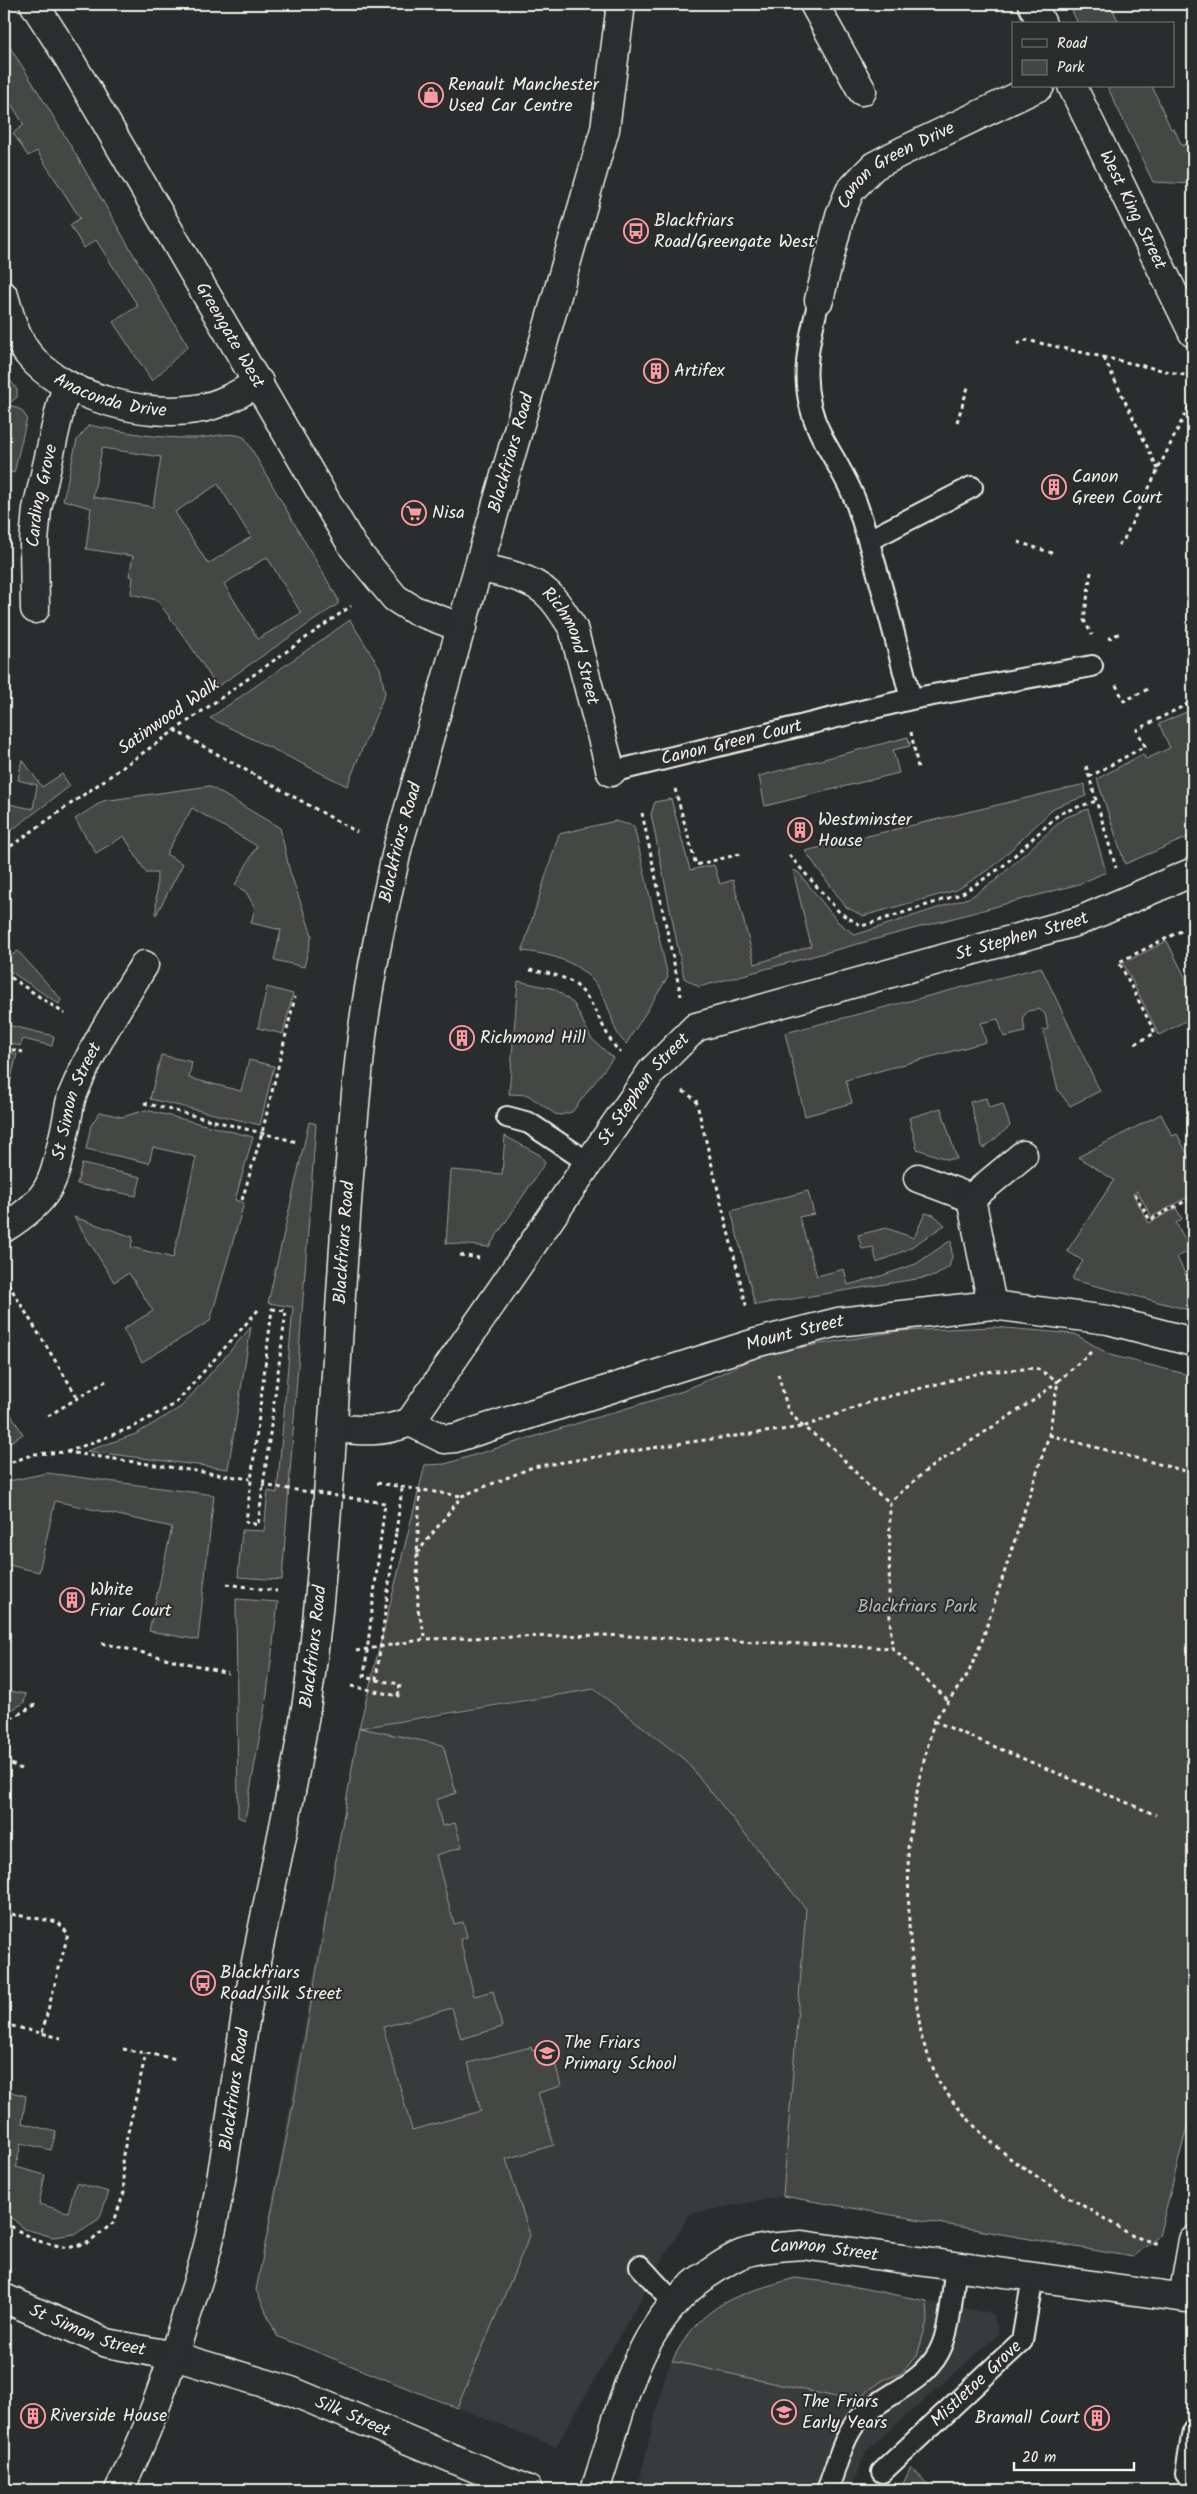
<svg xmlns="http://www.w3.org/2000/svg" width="1197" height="2494" font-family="Kalam,sans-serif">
	<rect width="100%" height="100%" fill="#2a2d2e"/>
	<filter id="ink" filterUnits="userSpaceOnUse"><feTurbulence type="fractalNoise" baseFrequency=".02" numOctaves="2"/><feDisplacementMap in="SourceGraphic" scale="10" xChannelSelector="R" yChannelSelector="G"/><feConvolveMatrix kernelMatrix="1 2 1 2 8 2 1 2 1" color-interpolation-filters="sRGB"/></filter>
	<g filter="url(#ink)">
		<g fill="#373a3a">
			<path d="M594,1689L685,1760L806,1909L783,2196L689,2214L556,2447L277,2336L256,2290L359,1728L445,1716Z"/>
			<path d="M795,2278L836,2283L993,2314L999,2334L866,2451L851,2490H637L666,2372L679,2346L700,2321L719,2304L739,2294Z"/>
		</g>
		<g fill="#444645" stroke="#9c9c96" fill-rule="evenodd">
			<path d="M1069,4H1110L1120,24H1078Z"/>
			<path d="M4,38C70,138 125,244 188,346L152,381L113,322L138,306L96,240L84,248L70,225L80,218L37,151L28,156L13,133L24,125L4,92Z"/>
			<path d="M1107,86H1152L1171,129H1174L1182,146L1193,141V184L1153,182Z"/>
			<path d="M4,371L17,390V397L8,404L21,410L27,418L14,473L4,470Z"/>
			<path d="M89,425C124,432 159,439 196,438C211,438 231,430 245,438L338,599V604L217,687L190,645L157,600L131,594L133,577L129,576L133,556L86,549L91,508L63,500L77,440ZM102,448L161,457L153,507L93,497ZM218,484L251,537L208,564L175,512ZM267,557L301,613L258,639L224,584Z"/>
			<path d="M350,620L380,668L385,693L347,786L210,718Z"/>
			<path d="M1193,709V835L1125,864L1097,779L1143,754L1146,759L1170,748L1159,724Z"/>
			<path d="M908,737L910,746L893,750L899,773L765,806L759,776Z"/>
			<path d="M22,759L42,787L62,774L70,786L4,836V808L8,809L9,804L33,809L37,785L18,780Z"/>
			<path d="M1085,784L1086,796L1055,807L994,866L957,890L863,916L846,907L805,851Z"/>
			<path d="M209,786L280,828L290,872L312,935L304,967L274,960L281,930L251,923L255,908L246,892L235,885L257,846L192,808L166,854L183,864L156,915L157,873H146L124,836L96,853L75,819L103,801Z"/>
			<path d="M671,799L690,870L714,865L720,884L733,880L755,964L811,946L793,870L798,872L838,922L855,935L971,897L996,880L1064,818L1088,809L1106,872L1079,884L699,987L684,978L651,814L655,802Z"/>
			<path d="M615,821L634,826L668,977L626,1044C613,1031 615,1025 609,1010C595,968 563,955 522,951L559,834Z"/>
			<path d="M1167,941L1193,993V1017L1159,1035L1123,963Z"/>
			<path d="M18,951L61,999L59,1004L4,967V960Z"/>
			<path d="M1041,967L1100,1091L1070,1106L1058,1090L1043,1030L1048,1029L1045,1014L1039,1009L1028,1011L1023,1017L1025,1032L1004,1037L998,1019L981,1023L986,1042L846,1080L852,1103L805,1116L785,1033Z"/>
			<path d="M518,981L555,989L574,1004L591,1038L613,1058L572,1112L561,1115L555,1114L528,1095L509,1094Z"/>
			<path d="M267,987L293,994L283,1034L258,1028Z"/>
			<path d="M4,1024L54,1036L52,1046L23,1039L20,1046L4,1042Z"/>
			<path d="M4,1051L17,1054L4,1107Z"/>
			<path d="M161,1055L192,1062L189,1078L241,1091L249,1060L274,1066L260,1125L150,1099Z"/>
			<path d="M986,1098L989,1108L1003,1104L1010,1126L983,1149L970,1102Z"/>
			<path d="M941,1108L957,1159H946L917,1149L909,1118Z"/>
			<path d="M146,1110L253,1137L235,1200L244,1203L210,1321L142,1362L123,1329L153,1311L129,1273L114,1282L74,1217L133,1237L131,1247L173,1258L196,1157L153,1147L149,1163L86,1149L91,1125L100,1112L122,1117Z"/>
			<path d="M1161,1114L1172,1136L1177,1134L1193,1165V1194L1152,1217L1137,1191L1133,1194L1149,1223L1176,1208L1182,1219L1176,1223L1191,1250L1177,1257L1191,1286L1193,1285V1289L1187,1292L1193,1303V1311L1073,1280V1276L1083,1261L1067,1251L1114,1180L1078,1157Z"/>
			<path d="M309,1122L316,1124L282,1580L238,1577L242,1530L264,1531L268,1491L277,1493L293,1307L268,1303Z"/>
			<path d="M505,1136L540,1155L545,1163L489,1247L446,1243L451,1170L502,1174Z"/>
			<path d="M82,1164L141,1177L136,1196L77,1184Z"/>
			<path d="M808,1191L814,1214L799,1217L817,1276L844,1269L848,1285L881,1276L916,1264L951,1240L952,1257L949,1267L935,1276L755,1305L731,1211Z"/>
			<path d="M925,1213L934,1215L945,1225L908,1249L877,1263L873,1247L862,1249L858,1235L886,1228L914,1238Z"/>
			<path d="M251,1327L228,1469L87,1451L136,1434L181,1407Z"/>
			<path d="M994,1327L1075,1334L1110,1355L1193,1376V2104L1159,2236L1133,2257L783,2196L806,1909L685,1760L594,1689L360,1728L443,1745L456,1793L436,1800L442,1826L455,1823L462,1847L436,1855L454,1924L463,1922L467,1937L460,1939L474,1996L493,1991L502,2027L461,2039L452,2008L383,2027L412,2130L481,2111L468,2063L531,2047L532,2051L551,2046L561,2086L538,2093L554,2145L506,2159L530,2235L457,2408L277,2336L256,2290L295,2095L359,1728L425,1465L445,1464L683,1391L766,1353L899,1331Z"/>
			<path d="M4,1403L23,1434L4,1446Z"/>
			<path d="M47,1473L214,1495L198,1640L149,1631L172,1527L55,1501L39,1572L4,1564V1482Z"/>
			<path d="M236,1599L278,1602L267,1694L245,1820L238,1817Z"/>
			<path d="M4,1690L26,1694L24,1703L4,1714Z"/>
			<path d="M4,2090L26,2096L22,2123L56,2132L51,2150L21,2143L16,2167L45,2175L39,2204L68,2212L76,2183L109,2192L99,2219L75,2234L53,2237L25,2229L4,2212Z"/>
			<path d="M795,2278L836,2283L927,2301L928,2318L917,2356L900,2374L883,2380L854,2401L672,2361C702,2302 736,2295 795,2278Z"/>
			<path d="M911,2467L933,2490H900Z"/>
		</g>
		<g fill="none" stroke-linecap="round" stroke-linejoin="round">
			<defs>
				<g id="lane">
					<path d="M819,300C807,350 797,388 822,437C834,460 850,483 858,508C879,570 894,635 911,699"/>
					<path d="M869,540L972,487"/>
					<path id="s1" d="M611,772L911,699L1092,666"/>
					<path d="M507,1117L529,1123L589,1163"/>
					<path d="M640,2266L674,2303"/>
					<path id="s2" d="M882,2472L1022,2341L1033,2277"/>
					<path d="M1186,2474L1193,2430"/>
					<path d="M827,2490C836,2469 842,2438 858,2420C883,2394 922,2385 939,2352C951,2330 952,2291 956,2266"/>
				</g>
				<g id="street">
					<path id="s3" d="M34,4L68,57L353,547L395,598L414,610L462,628"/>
					<path d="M814,4L862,91"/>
					<path d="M1032,4L1042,24"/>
					<path id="s4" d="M1072,86L1193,333"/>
					<path id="s5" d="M4,296C10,316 15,338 29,355C63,396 145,418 196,409C219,406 239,394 259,382"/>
					<path id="s6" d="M819,300L840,215L850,191L864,176L874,166L903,151L1040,86"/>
					<path id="s7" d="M480,568C501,572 532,578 548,594C558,603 565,616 573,628L611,772"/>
					<path id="s8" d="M35,609L34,541L37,509L61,405L67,387"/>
					<path d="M918,1178L971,1198"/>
					<path id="s9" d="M4,1228C55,1196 53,1181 66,1125C68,1116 69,1105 72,1096C91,1049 118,1007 144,965"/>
					<path d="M992,1305L971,1198L1023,1155"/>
					<path id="s10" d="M410,1422L444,1439L455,1438L755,1343L838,1322L992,1305L1108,1320L1193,1342"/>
					<path d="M1183,2297L1193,2240"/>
					<path id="s11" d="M4,2298L107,2343L174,2356"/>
					<path id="s12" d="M595,2490C622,2412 633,2326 706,2275C717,2268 729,2259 742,2254C761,2247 782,2247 802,2245L1193,2299"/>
				</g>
				<g id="secondary">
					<path id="s13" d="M334,1428C363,1431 382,1433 410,1422L652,1071L696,1027L1079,921L1193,872"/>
				</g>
				<g id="primary">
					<path id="s14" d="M174,2356L291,2391L528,2490"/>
					<path id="s15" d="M119,2490C146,2438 165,2382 183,2326C193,2297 203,2267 210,2237C226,2166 233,2093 245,2021C266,1897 300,1774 314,1649C337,1445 339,1239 362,1036C370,972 384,909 398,846L605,129L621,4"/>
				</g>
			</defs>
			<use href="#lane" stroke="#f4f1e8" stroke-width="24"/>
			<use href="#street" stroke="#f4f1e8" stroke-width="31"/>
			<use href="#secondary" stroke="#f4f1e8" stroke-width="31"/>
			<use href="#primary" stroke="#f4f1e8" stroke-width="31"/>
			<g stroke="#f4f1e8" stroke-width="3" stroke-dasharray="4 4" stroke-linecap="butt">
				<path d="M1017,344L1026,340L1193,377"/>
				<path d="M1104,358L1158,469"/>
				<path d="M957,422L969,384"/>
				<path d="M1018,542L1052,553"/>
				<path d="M1118,545L1124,539L1193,398"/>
				<path d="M1190,549L1193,555"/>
				<path d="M1091,572L1084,620L1092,635"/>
				<path d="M1108,639L1120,633"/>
				<path d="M1116,685L1124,701L1148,689"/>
				<path d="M174,730L357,832"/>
				<path d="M911,732L918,768"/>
				<path d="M1086,766L1116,868"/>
				<path d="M1089,777L1145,746L1137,730L1193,701"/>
				<path d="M675,789L696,865L740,854"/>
				<path d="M642,813L681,996"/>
				<path d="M4,851L351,606"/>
				<path d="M789,855L840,913L862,926L961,894L1002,867L1060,813L1096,801"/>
				<path d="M530,970C575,977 582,984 602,1024C608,1035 612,1045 621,1053"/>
				<path d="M4,973L65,1014"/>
				<path d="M1135,1044L1155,1033L1119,962L1193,925"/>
				<path d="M4,1048L23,1052"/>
				<path d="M683,1091L696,1100L747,1309"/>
				<path d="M144,1103L297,1142"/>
				<path d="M1135,1194L1150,1220L1193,1197"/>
				<path d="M242,1200L262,1133L295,997"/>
				<path d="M460,1255L479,1258"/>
				<path d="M4,1277L78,1398"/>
				<path d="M272,1309L286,1311L258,1525L246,1522Z"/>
				<path d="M1091,1352L1058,1381L1049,1435L982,1641L968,1674L934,1721L919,1780L908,1847L909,1926L915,1993L922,2039L938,2081L954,2103L978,2130L1011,2159L1057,2190L1133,2236L1158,2244"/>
				<path d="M778,1374L788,1410L803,1427L833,1448L870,1488L890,1502L889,1604L892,1648"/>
				<path d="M48,1416L106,1381"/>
				<path d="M1049,1435L1193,1473"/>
				<path d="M67,1452L133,1427L175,1404L258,1310"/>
				<path d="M4,1465L34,1454L67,1452L250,1479"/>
				<path d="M377,1483L461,1496"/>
				<path d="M420,1490L417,1553L418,1610L426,1639L603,1635L892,1648L948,1700"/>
				<path d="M396,1532L402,1489"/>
				<path d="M417,1553L462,1496L533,1467L690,1442L803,1427L875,1400L984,1372L1036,1368L1058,1381L1034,1400L928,1469L890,1502"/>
				<path d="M227,1584L277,1591"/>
				<path d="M102,1643L228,1673"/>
				<path d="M356,1651L426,1639"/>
				<path d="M351,1686L398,1696L400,1684L376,1680"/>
				<path d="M934,1721L1156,1815"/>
				<path d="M4,1722L37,1704"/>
				<path d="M4,1760L21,1769"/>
				<path d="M4,1913L58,1922L68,1934L42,2033"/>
				<path d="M4,2024L61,2038"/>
				<path d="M123,2049L177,2059"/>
				<path d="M4,2222L34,2240L68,2248L90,2242L114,2222L124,2192L122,2159L146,2053"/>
			</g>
			<use href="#lane" stroke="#2a2d2e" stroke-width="20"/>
			<use href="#street" stroke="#2a2d2e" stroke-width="28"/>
			<use href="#secondary" stroke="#2a2d2e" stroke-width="28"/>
			<use href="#primary" stroke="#2a2d2e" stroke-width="28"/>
			<path stroke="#f4f1e8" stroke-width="3" stroke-dasharray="4 4" stroke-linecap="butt" d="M262,1485L385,1503L364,1677L376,1680L396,1532"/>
		</g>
	</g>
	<defs>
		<symbol id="shop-ring" viewBox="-11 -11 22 22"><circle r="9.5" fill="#2a2d2e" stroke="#ff9aa2" stroke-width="1.5"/><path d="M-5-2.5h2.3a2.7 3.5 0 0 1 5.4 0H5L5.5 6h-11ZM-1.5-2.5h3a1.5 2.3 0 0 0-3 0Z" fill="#ff9aa2"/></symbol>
		<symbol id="bus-ring" viewBox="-11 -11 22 22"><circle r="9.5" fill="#2a2d2e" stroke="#ff9aa2" stroke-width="1.5"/><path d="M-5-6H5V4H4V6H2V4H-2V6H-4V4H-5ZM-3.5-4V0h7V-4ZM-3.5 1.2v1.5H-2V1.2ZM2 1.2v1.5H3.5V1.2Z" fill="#ff9aa2"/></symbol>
		<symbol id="building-ring" viewBox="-11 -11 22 22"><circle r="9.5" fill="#2a2d2e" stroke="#ff9aa2" stroke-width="1.5"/><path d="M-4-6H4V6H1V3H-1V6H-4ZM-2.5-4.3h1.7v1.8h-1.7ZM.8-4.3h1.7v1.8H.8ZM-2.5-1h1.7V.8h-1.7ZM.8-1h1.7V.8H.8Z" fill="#ff9aa2"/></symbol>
		<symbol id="supermarket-ring" viewBox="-11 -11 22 22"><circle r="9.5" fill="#2a2d2e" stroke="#ff9aa2" stroke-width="1.5"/><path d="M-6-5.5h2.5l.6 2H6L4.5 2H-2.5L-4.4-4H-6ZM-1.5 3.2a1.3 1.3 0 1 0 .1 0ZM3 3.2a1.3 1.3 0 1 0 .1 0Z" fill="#ff9aa2"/></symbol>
		<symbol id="school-ring" viewBox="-11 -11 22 22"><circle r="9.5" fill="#2a2d2e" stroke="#ff9aa2" stroke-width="1.5"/><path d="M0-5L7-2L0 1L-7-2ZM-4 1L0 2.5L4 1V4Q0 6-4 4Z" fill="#ff9aa2"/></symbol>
	</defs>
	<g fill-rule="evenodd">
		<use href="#shop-ring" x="417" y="81" width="28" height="28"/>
		<use href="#bus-ring" x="622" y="217" width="28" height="28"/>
		<use href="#building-ring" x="642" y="357" width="28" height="28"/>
		<use href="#building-ring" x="1040" y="473" width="28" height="28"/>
		<use href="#supermarket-ring" x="400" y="499" width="28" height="28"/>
		<use href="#building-ring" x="786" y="816" width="28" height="28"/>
		<use href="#building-ring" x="448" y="1024" width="28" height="28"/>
		<use href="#building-ring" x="58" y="1586" width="28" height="28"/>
		<use href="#bus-ring" x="189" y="1969" width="28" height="28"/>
		<use href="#school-ring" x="533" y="2039" width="28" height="28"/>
		<use href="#school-ring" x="770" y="2398" width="28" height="28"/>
		<use href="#building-ring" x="19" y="2402" width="28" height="28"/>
		<use href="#building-ring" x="1083" y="2404" width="28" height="28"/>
	</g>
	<g text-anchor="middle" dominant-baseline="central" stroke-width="4" stroke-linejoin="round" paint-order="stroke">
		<g font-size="18" fill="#f4f1e8" stroke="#2a2d2e" text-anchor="start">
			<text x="448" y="85">Renault Manchester<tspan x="448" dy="21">Used Car Centre</tspan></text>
			<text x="654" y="221">Blackfriars<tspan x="654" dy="21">Road/Greengate West</tspan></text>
			<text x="674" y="371">Artifex</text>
			<text x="1072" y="477">Canon<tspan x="1072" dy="21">Green Court</tspan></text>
			<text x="432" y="513">Nisa</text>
			<text x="818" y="820">Westminster<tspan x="818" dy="21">House</tspan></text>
			<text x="480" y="1038">Richmond Hill</text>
			<text x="90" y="1590">White<tspan x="90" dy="21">Friar Court</tspan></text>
			<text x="220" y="1973">Blackfriars<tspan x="220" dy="21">Road/Silk Street</tspan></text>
			<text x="564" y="2043">The Friars<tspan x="564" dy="21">Primary School</tspan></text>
			<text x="802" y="2402">The Friars<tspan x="802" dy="21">Early Years</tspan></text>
			<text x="50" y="2416">Riverside House</text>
			<text x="1080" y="2418" text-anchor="end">Bramall Court</text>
		</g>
		<g font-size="18" fill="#f4f1e8" stroke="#2a2d2e">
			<text stroke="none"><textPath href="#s6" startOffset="166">Canon Green Drive</textPath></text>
			<text stroke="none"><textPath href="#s4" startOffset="138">West King Street</textPath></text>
			<text stroke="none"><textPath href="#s3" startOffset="385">Greengate West</textPath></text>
			<text stroke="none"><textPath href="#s5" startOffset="158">Anaconda Drive</textPath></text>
			<text stroke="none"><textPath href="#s15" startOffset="2084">Blackfriars Road</textPath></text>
			<text stroke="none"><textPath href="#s8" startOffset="114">Carding Grove</textPath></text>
			<text stroke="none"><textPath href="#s7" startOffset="132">Richmond Street</textPath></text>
			<text transform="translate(169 717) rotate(-35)">Satinwood Walk</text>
			<text stroke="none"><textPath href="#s1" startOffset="124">Canon Green Court</textPath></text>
			<text stroke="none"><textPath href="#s15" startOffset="1679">Blackfriars Road</textPath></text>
			<text stroke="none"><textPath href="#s13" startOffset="904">St Stephen Street</textPath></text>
			<text stroke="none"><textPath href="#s13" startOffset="484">St Stephen Street</textPath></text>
			<text stroke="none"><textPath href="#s9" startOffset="152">St Simon Street</textPath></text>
			<text stroke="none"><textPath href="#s15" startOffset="1274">Blackfriars Road</textPath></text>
			<text stroke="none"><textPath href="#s10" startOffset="405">Mount Street</textPath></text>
			<text stroke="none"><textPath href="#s15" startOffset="869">Blackfriars Road</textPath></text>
			<text stroke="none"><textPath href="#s15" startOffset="419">Blackfriars Road</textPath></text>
			<text stroke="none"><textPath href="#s12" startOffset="372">Cannon Street</textPath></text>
			<text stroke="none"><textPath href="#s11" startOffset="90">St Simon Street</textPath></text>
			<text stroke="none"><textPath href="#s2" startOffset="129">Mistletoe Grove</textPath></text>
			<text stroke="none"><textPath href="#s14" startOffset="189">Silk Street</textPath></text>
		</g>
		<g font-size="18" fill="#b6b5af" stroke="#2a2d2e">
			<text x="917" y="1607">Blackfriars Park</text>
		</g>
	</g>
	<rect width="1197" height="2494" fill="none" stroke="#2a2d2e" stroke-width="20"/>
	<rect x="10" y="10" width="1177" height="2474" fill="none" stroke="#f4f1e8" stroke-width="2" filter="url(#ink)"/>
	<rect x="1012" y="22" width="162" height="65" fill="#2a2d2e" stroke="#7b7b78"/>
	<rect x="1022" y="39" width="25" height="8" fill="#2a2d2e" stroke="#7b7b78"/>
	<text x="1057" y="48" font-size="15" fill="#f4f1e8">Road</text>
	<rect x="1022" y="60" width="25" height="15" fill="#444645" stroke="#7b7b78"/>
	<text x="1057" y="72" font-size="15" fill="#f4f1e8">Park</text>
	<path d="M1014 2462v8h120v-8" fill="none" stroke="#f4f1e8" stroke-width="2.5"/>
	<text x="1022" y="2462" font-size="15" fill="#f4f1e8" stroke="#2a2d2e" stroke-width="4" paint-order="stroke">20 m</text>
</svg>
